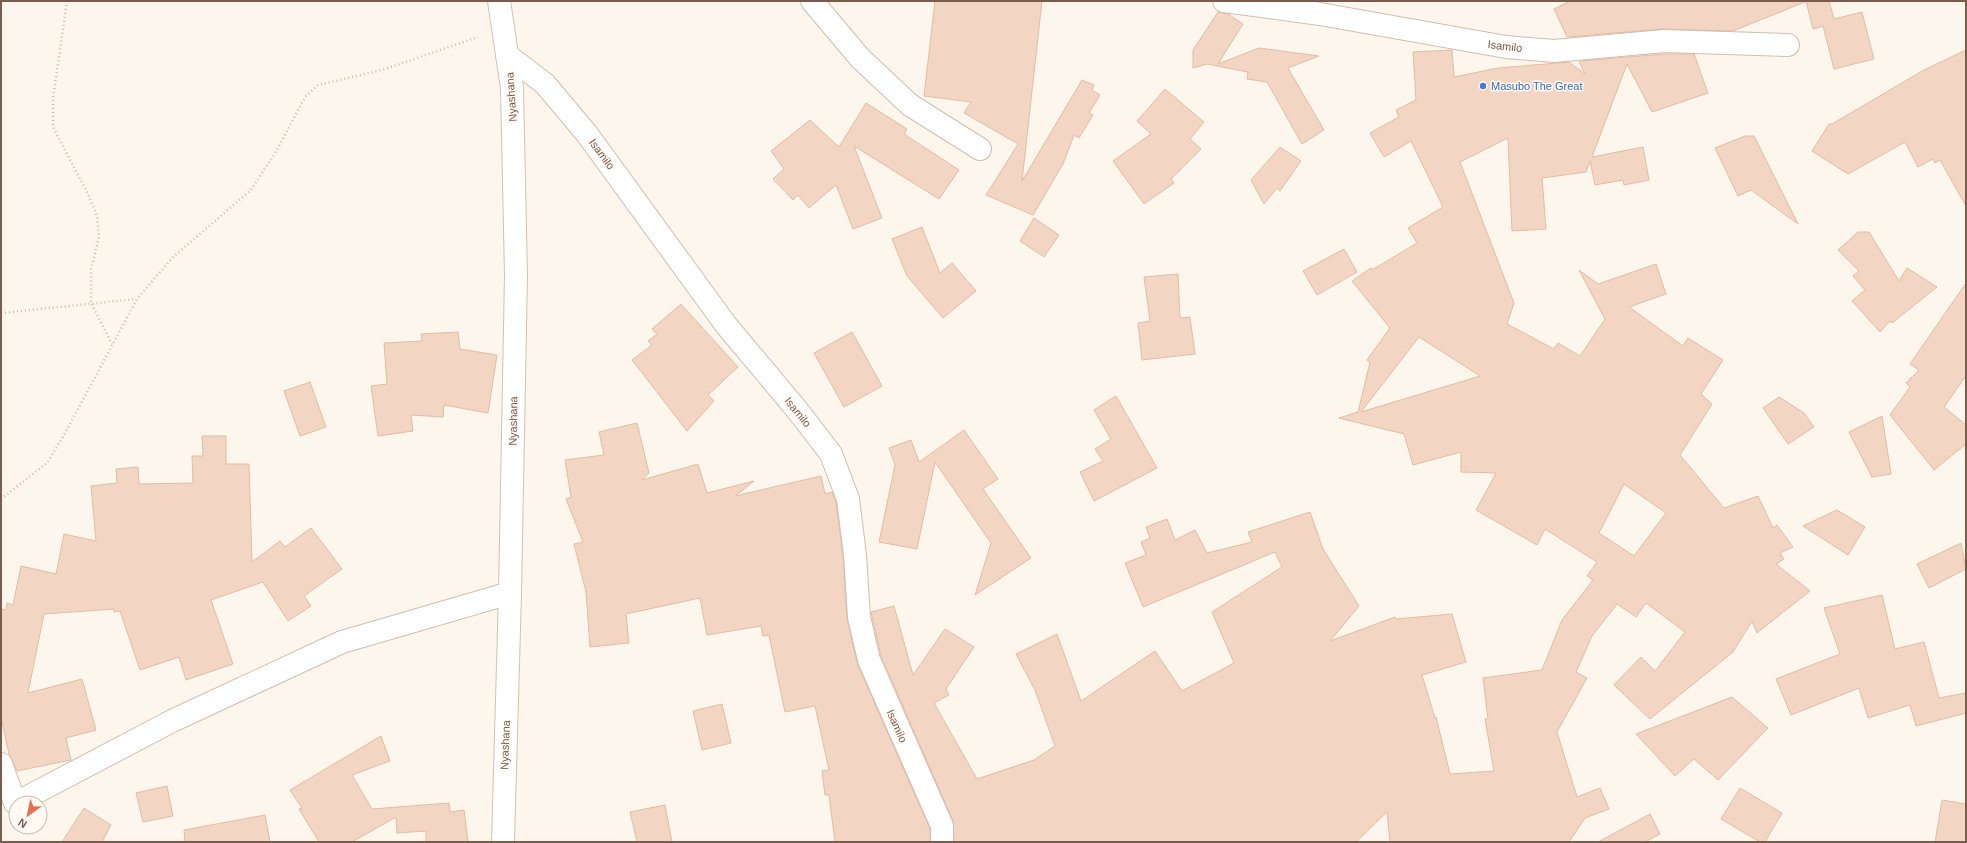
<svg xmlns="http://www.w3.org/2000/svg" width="1967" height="843" font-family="Arial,sans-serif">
	<rect width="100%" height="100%" fill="#fdf6ec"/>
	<g fill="#f3d5c3" stroke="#e6bba3" fill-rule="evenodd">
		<path d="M935,1H1042L1022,181L1082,80L1094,85L1092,90L1100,95L1089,113L1093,115L1079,138L1074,135L1063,164L1033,215L986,195L1018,144L964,113L971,102L924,96Z"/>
		<path d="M1570,1H1805V2L1733,31L1663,29L1567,37L1554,9Z"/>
		<path d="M1806,1H1829L1834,19L1862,12L1874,59L1834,69L1823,26L1813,29Z"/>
		<path d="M1218,12L1228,14L1243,24L1218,64L1259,48L1319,56L1288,68L1324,130L1302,144L1267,82L1247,79L1248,72L1207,64L1193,68V50Z"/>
		<path d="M1452,50L1454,77L1498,68L1569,62L1585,74L1579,61L1664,54H1694L1708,93L1652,112L1627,64L1592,157L1643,147L1649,180L1624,185L1623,180L1595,185L1590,161L1586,172L1542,178L1546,229L1512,231L1508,138L1460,162L1514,303L1507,324L1554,349L1558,343L1580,356L1605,319L1579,270L1598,284L1656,264L1666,294L1629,307L1683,346L1688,338L1723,360L1701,394L1712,404L1680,455L1724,508L1758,496L1773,528L1777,525L1793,547L1780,553L1784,559L1776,564L1810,591L1757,633L1752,621L1733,652L1650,719L1614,685L1641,657L1655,671L1685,632L1646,603L1636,617L1617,604L1592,636L1576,672L1587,678L1557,732L1577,797L1600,788L1609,809L1585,818L1569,842H1390L1387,812L1356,842H954L953,821L881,656L871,612L894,606L913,675L945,629L974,647L946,689L949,695L934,703L977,779L1034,760L1055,746L1035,690L1016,654L1057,634L1081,701L1155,651L1182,691L1234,663L1212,612L1282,567L1275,552L1143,607L1125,563L1146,555L1141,542L1150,538L1146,527L1167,519L1175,540L1195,530L1207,553L1252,542L1248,532L1310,512L1323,549L1359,606L1330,641L1395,617L1396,619L1452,614L1466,662L1422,675L1435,718L1436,717L1450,774L1494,771L1485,719H1488L1483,678L1542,670L1562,620L1593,580L1587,576L1597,562L1545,529L1537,545L1476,510L1496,473L1461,472V452L1413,465L1404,434L1339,418L1358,412L1370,362L1367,360L1390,328L1352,281L1371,268L1372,270L1417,243L1408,228L1443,207L1411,141L1384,157L1370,133L1399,117L1396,110L1416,100L1413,52ZM1419,337L1480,376L1361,412ZM1624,484L1666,513L1634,556L1599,533Z"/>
		<path d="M1966,50V206L1940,160L1935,163L1933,159L1918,167L1905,142L1848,174L1812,151L1829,124H1832L1924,70Z"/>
		<path d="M1165,89L1204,122L1190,139L1201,149L1171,179L1174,183L1144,204L1113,161L1151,134L1137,121Z"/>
		<path d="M866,103L907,129L904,134L959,170L939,199L854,146L882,218L853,229L836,185L809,208L798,195L793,200L773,179L784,169L771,151L810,120L839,147Z"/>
		<path d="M1745,136H1754L1798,224L1751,190L1738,196L1715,148Z"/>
		<path d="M1280,147L1301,161L1280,191L1277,188L1264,204L1251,180Z"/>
		<path d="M1034,218L1059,235L1044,257L1020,241Z"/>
		<path d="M922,227L940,273L952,263L976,291L943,318L907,276L892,239Z"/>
		<path d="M1858,232H1869L1899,281L1907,268L1937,287L1892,323L1890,321L1880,332L1852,301L1865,290L1853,276L1859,271L1838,250Z"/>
		<path d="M1344,249L1357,272L1317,295L1303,271Z"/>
		<path d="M1178,274L1180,318L1190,317L1195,354L1142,360L1138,323L1150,321L1144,277Z"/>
		<path d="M1966,283V376L1944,407L1966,425V444L1934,470L1890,415L1910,387L1906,383L1919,370L1910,364Z"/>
		<path d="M681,304L738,367L708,395L714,401L687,431L632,360L652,345L648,341L657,334L652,329Z"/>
		<path d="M458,332L460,349L497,355L488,413L444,405L443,417L411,415L413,431L378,436L371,386L387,384L384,343L422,341L421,334Z"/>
		<path d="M852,332L882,386L844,407L814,353Z"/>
		<path d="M310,382L326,427L300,436L284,391Z"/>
		<path d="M1116,396L1157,468L1094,501L1080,472L1103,461L1095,449L1111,439L1094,410Z"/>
		<path d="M1779,397L1804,413L1814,427L1788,444L1763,408Z"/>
		<path d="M1882,416L1891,474L1872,477L1849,432Z"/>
		<path d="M637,423L649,473L642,480L698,464L707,493L754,481L735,496L821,476L825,494L832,492L836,502L843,556L847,618L857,663L930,829V842H835L829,795H825L822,771L829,770L815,706L785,712L769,635L763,636L761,626L707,635L700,598L626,614L629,643L590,647L586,592L574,544L583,542L566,499L571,497L565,460L604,455L599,432Z"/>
		<path d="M964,430L998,479L983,489L1031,558L975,595L991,543L935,462L917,549L879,542L895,465L889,448L911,440L919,462Z"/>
		<path d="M202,436H226V464H249L252,562L280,541L285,547L311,528L342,569L304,596L311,606L288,621L263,582L211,600L233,664L186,680L179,657L140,670L120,611L114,612V609L44,614L28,693L82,679L96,730L66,738L71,760L17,771L9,754L1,717V609L6,610L7,603L13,605L21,566L56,574L64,534L96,541L91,486L117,483L116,469L138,467L139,484L193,483L192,456H203Z"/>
		<path d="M1837,510L1865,527L1848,555L1803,526Z"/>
		<path d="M1961,543L1966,569L1929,588L1917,564Z"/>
		<path d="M1882,595L1895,649L1924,642L1939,698L1966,693V713L1916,726L1910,705L1868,718L1859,688L1791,715L1776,679L1840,654L1824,608Z"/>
		<path d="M1732,697L1768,728L1718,780L1694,759L1675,776L1636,734Z"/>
		<path d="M722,704L731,743L702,750L693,711Z"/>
		<path d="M381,736L390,761L352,775L372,809L449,803L450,812L464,810L468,842H426V831L397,833L396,817L352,842H319L299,809L302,808L290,790Z"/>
		<path d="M167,786L173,816L143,822L136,793Z"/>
		<path d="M1740,788L1782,813L1765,842H1760L1721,819Z"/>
		<path d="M1942,800L1966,804V842H1935Z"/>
		<path d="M665,805L672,842H637L630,812Z"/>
		<path d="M84,808L111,825L102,842H62Z"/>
		<path d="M1650,814L1660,834L1645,842H1598Z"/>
		<path d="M265,815L270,842H185L184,830Z"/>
	</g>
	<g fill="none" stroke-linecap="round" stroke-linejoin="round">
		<defs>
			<g id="street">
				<path d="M812,1L860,58L910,105L980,149"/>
				<path d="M1224,1L1320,14L1506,47L1554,51L1664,41L1788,45"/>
				<path d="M507,55L545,84L587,134L726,325L798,411L831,454L848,499L855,555L859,617L869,660L942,826V842"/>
				<path d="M1,764L15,803"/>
				<path d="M16,803L172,721L342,642L510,593"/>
			</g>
			<path id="secondary" d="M499,1L512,88L516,275L510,593L503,842"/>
		</defs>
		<use href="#street" stroke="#d1beb0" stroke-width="24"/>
		<use href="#secondary" stroke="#d6c0b0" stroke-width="24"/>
		<g stroke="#d9b8a5" stroke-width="2.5" stroke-dasharray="1 3" stroke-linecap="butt">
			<path d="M67,1L53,98V127L88,194L97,216L99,237L91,269V303L112,344"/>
			<path d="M1,313L136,299"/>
			<path d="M1,499L47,463L63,437L137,299L173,257L251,190L277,150L305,97L318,85L382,70L478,37"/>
		</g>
		<use href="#street" stroke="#fff" stroke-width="22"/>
		<use href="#secondary" stroke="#fff" stroke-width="22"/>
	</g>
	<circle fill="#3f7fe0" stroke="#fffaf3" stroke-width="1.5" cx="1483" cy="86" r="4"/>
	<g text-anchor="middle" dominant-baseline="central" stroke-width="3" stroke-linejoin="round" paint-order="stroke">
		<g font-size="11" fill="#7a5c4d" stroke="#fffaf3">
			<text transform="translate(1505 46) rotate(7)">Isamilo</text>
			<text transform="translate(511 97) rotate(-94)">Nyashana</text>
			<text transform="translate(602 154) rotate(54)">Isamilo</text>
			<text transform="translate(798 412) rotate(51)">Isamilo</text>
			<text transform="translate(513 421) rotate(-89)">Nyashana</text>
			<text transform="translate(897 726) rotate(66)">Isamilo</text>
			<text transform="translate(505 745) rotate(-88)">Nyashana</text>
		</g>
		<g font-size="11" fill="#366cbe" stroke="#fffaf3" text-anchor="start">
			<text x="1491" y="86">Masubo The Great</text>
		</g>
	</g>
	<rect width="1967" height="843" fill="none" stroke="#7a5c4d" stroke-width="4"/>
	<g transform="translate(28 815) rotate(213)"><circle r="19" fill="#fffaf3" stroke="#cabbb1"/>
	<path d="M0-3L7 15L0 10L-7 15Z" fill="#e76f51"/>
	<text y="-6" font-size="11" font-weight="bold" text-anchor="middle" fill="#7a5c4d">N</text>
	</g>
</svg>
